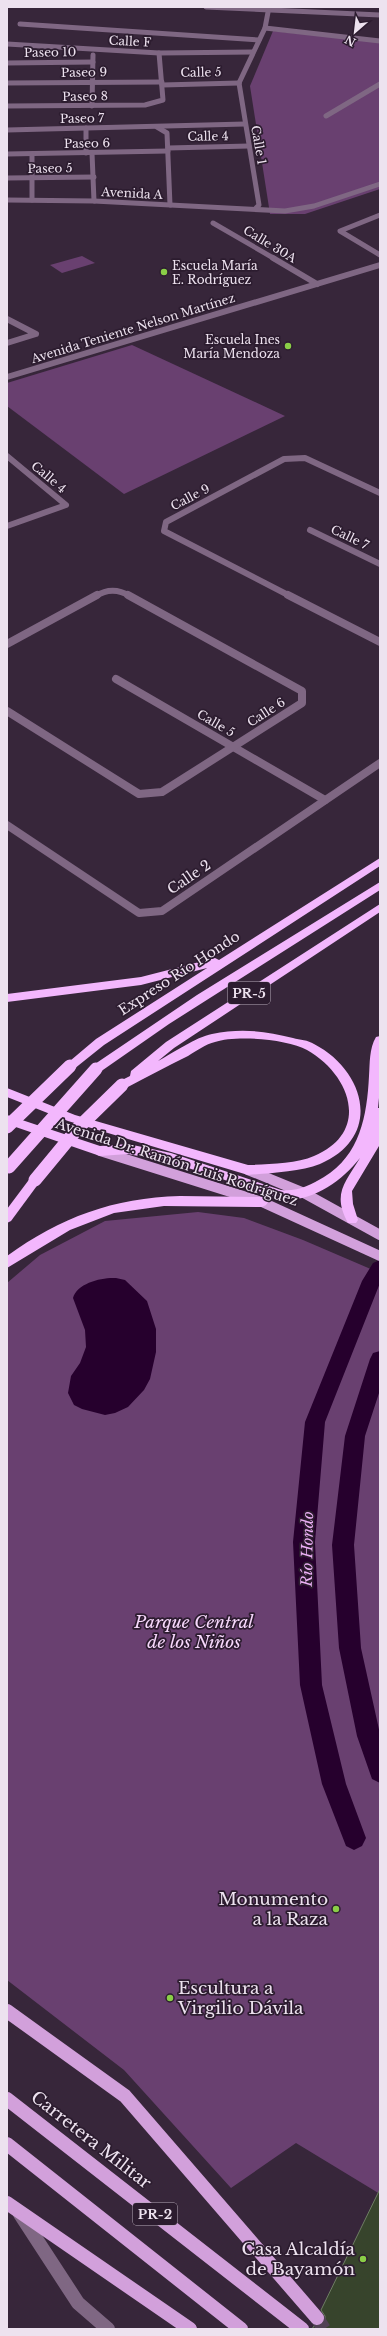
<svg xmlns="http://www.w3.org/2000/svg" width="387" height="2336" font-family="'Libre Baskerville',serif">
	<rect width="100%" height="100%" fill="#37263a"/>
	<g fill="#694070">
		<path d="M273,31L380,42V189L305,214H270L250,86Z"/>
		<path d="M82,256L95,263L62,273L50,265Z"/>
		<path d="M132,345L285,416L124,494L7,406V383Z"/>
		<path d="M198,1212L244,1218L303,1240L380,1273V2194L296,2143L231,2188L124,2070L7,1980V1283L40,1255L105,1221Z"/>
	</g>
	<path fill="#26002d" d="M116,1278L125,1280L147,1301L156,1329V1352L150,1379L144,1390L128,1407L115,1413L105,1415L82,1409L74,1405L68,1393L71,1376L80,1363L86,1347L85,1330L73,1298C77,1283 102,1277 116,1278Z"/>
	<g fill="none" stroke-linecap="round" stroke-linejoin="round">
		<g fill="#26002d" fill-rule="evenodd">
			<path d="M380,1260V1283L325,1422L315,1542L322,1685L346,1784L366,1838L362,1846L354,1850L346,1846L322,1784L300,1685L293,1542L305,1422L362,1281L373,1263Z"/>
			<path d="M380,1351V1390L365,1436L354,1545L361,1648L380,1734V1783L372,1779L357,1736L339,1648L332,1545L345,1436L370,1359L373,1353Z"/>
		</g>
	</g>
	<path fill="#37442c" stroke="#6e7d64" d="M380,2189V2329H312L314,2326H319L325,2321V2316L321,2310Z"/>
	<g fill="none" stroke-linecap="round" stroke-linejoin="round">
		<path stroke="#524255" stroke-width="14" stroke-dasharray="14 7" stroke-linecap="butt" d="M317,2318L324,2329"/>
		<g stroke="#7f6783" stroke-width="5">
			<path d="M206,7L380,15"/>
			<path d="M20,24L259,40"/>
			<path d="M265,28L380,41"/>
			<path d="M7,44L159,53L253,52"/>
			<path d="M7,63L93,62"/>
			<path d="M7,83L162,82"/>
			<path d="M239,83L259,205L256,208"/>
			<path d="M239,83L265,28L269,7"/>
			<path d="M162,85L239,83"/>
			<path d="M7,106L145,105L163,100L159,53"/>
			<path d="M92,106L93,55"/>
			<path d="M326,116L380,84"/>
			<path d="M157,127L167,133L170,205"/>
			<path d="M86,128V153"/>
			<path d="M7,130L245,124"/>
			<path d="M168,148L249,146"/>
			<path d="M92,153L94,201"/>
			<path d="M7,154L168,151"/>
			<path d="M32,154V200"/>
			<path d="M7,178L94,177"/>
			<path d="M7,200L94,201L285,211L314,206L380,184"/>
			<path d="M380,215L340,231L380,255"/>
			<path d="M213,223L275,259"/>
		</g>
		<g stroke="#7f6783" stroke-width="6">
			<path d="M273,258L317,284"/>
			<path d="M7,319L36,334L7,343"/>
			<path d="M7,377L380,265"/>
			<path d="M7,456L66,505L7,526"/>
			<path d="M310,530L380,564"/>
			<path d="M96,596C107,589 118,589 130,596"/>
			<path d="M290,596L164,531L166,522L284,459L305,458L380,493"/>
		</g>
		<g stroke="#7f6783" stroke-width="8">
			<path d="M288,595L380,642"/>
			<path d="M7,644L97,595"/>
			<path d="M116,679L325,800"/>
			<path d="M7,711L139,794L162,792L302,703V691L128,595"/>
			<path d="M7,825L139,913L162,911L380,763"/>
		</g>
		<path stroke="#7f6783" stroke-width="14" d="M20,2214L78,2303L108,2329"/>
		<g stroke="#d2a0db" stroke-width="10">
			<path d="M100,1151L262,1202L380,1256"/>
			<path d="M248,1170L304,1193L380,1235"/>
		</g>
		<g stroke="#d2a0db" stroke-width="14">
			<path d="M7,2011L125,2096L317,2318"/>
			<path d="M7,2099L302,2329"/>
			<path d="M7,2144L241,2329"/>
			<path d="M7,2203L190,2329"/>
		</g>
		<g fill="#f3b7fd" fill-rule="evenodd">
			<path d="M380,858V866L104,1045L74,1069L70,1070L64,1066L96,1039L207,968L141,985L7,1002V994L141,977L215,958L219,960Z"/>
			<path d="M380,882V890L169,1024L100,1072H92L90,1069L92,1066L197,995Z"/>
			<path d="M380,904V912L174,1048L158,1061C173,1053 196,1037 212,1034C241,1028 265,1031 293,1038C300,1040 308,1040 314,1044C366,1071 383,1137 320,1164C300,1172 269,1173 248,1175L68,1121L7,1097V1088L75,1115L248,1165C268,1164 296,1164 314,1156C371,1132 351,1075 307,1050C287,1039 236,1035 215,1042C206,1044 196,1051 188,1056C167,1066 147,1077 126,1088L122,1089L116,1085L118,1082L130,1076L131,1071L166,1042Z"/>
			<path d="M380,1036V1088L378,1108H380L379,1146L352,1191L353,1204L358,1220L356,1223H348C332,1194 345,1183 360,1158C343,1180 315,1200 286,1200L170,1162L128,1154L100,1156L7,1124V1115L100,1146L128,1144L171,1153L281,1190C297,1192 311,1185 324,1177C360,1155 367,1116 369,1076C370,1063 369,1049 376,1037Z"/>
			<path d="M35,1175L39,1177L41,1180L39,1183L11,1221L7,1223V1209L31,1177Z"/>
			<path d="M180,1196L262,1197L266,1199L268,1202L266,1205L262,1207L164,1206L114,1213L70,1230L7,1268V1256C61,1217 113,1198 180,1196Z"/>
		</g>
		<g stroke="#f3b7fd" stroke-width="13">
			<path d="M7,1127L70,1066"/>
			<path d="M9,1167L96,1069"/>
			<path d="M35,1180L78,1128L122,1085"/>
		</g>
	</g>
	<g fill="#8ace47" stroke="#2c1c2f" stroke-width="1.5">
		<circle cx="164" cy="272" r="4"/>
		<circle cx="288" cy="346" r="4"/>
		<circle cx="336" cy="1909" r="4"/>
		<circle cx="170" cy="1998" r="4"/>
		<circle cx="363" cy="2259" r="4"/>
	</g>
	<g text-anchor="middle" dominant-baseline="central" stroke-width="3.5" stroke-linejoin="round" paint-order="stroke">
		<g font-size="12" fill="#ede2ef" stroke="#2c1c2f">
			<text transform="translate(130 41) rotate(3)">Calle F</text>
			<text transform="translate(50 52) rotate(-1)">Paseo 10</text>
			<text transform="translate(84 72) rotate(-1)">Paseo 9</text>
			<text transform="translate(201 72) rotate(-1)">Calle 5</text>
			<text transform="translate(85 96) rotate(-1)">Paseo 8</text>
			<text transform="translate(82 118) rotate(-1)">Paseo 7</text>
			<text transform="translate(208 136) rotate(-1)">Calle 4</text>
			<text transform="translate(87 143) rotate(-1)">Paseo 6</text>
			<text transform="translate(259 145) rotate(80)">Calle 1</text>
			<text transform="translate(50 168) rotate(-1)">Paseo 5</text>
			<text transform="translate(132 193) rotate(3)">Avenida A</text>
			<text transform="translate(270 244) rotate(31)">Calle 30A</text>
			<text transform="translate(133 328) rotate(-17)">Avenida Teniente Nelson Martínez</text>
			<text transform="translate(49 477) rotate(40)">Calle 4</text>
			<text transform="translate(190 497) rotate(-28)">Calle 9</text>
			<text transform="translate(350 537) rotate(26)">Calle 7</text>
			<text transform="translate(266 712) rotate(-33)">Calle 6</text>
			<text transform="translate(216 723) rotate(30)">Calle 5</text>
		</g>
		<g font-size="12" fill="#ede2ef" stroke="#2c1c2f" text-anchor="start">
			<text x="172" y="265">Escuela María<tspan x="172" dy="14">E. Rodríguez</tspan></text>
			<text x="280" y="339" text-anchor="end">Escuela Ines<tspan x="280" dy="14">María Mendoza</tspan></text>
		</g>
		<g fill="#2c1c2f" stroke="#b3a7b5" stroke-width="1">
			<rect x="228" y="982" width="42" height="22" rx="3"/>
			<rect x="133" y="2203" width="44" height="22" rx="3"/>
		</g>
		<g font-size="13" font-weight="bold" fill="#ede2ef">
			<text x="249" y="993">PR-5</text>
			<text x="155" y="2214">PR-2</text>
		</g>
		<g font-size="14" fill="#ede2ef" stroke="#2c1c2f">
			<text transform="translate(189 877) rotate(-34)">Calle 2</text>
			<text transform="translate(179 973) rotate(-33)">Expreso Río Hondo</text>
			<text transform="translate(177 1162) rotate(18)">Avenida Dr. Ramón Luis Rodríguez</text>
		</g>
		<g font-size="15" font-style="italic" fill="#ecb0f6" stroke="#2c1c2f">
			<text transform="translate(307 1549) rotate(-89)">Río Hondo</text>
		</g>
		<g font-size="17" font-style="italic" fill="#f7d8fc" stroke="#2c1c2f">
			<text x="194" y="1622">Parque Central<tspan x="194" dy="20">de los Niños</tspan></text>
		</g>
		<g font-size="17" fill="#ede2ef" stroke="#2c1c2f" text-anchor="end">
			<text x="328" y="1899">Monumento<tspan x="328" dy="20">a la Raza</tspan></text>
			<text x="178" y="1988" text-anchor="start">Escultura a<tspan x="178" dy="20">Virgilio Dávila</tspan></text>
			<text x="355" y="2249">Casa Alcaldía<tspan x="355" dy="20">de Bayamón</tspan></text>
		</g>
		<g font-size="17" fill="#ede2ef" stroke="#2c1c2f">
			<text transform="translate(91 2140) rotate(38)">Carretera Militar</text>
		</g>
	</g>
	<rect width="387" height="2336" fill="none" stroke="#ede2ef" stroke-width="16"/>
	<g transform="translate(355 32) rotate(208)" stroke="#2c1c2f" stroke-width="3" paint-order="stroke">
	<path d="M0-3L7 15L0 10L-7 15Z" fill="#ede2ef"/>
	<text y="-6" font-size="11" font-weight="bold" text-anchor="middle" fill="#ede2ef">N</text>
	</g>
</svg>
